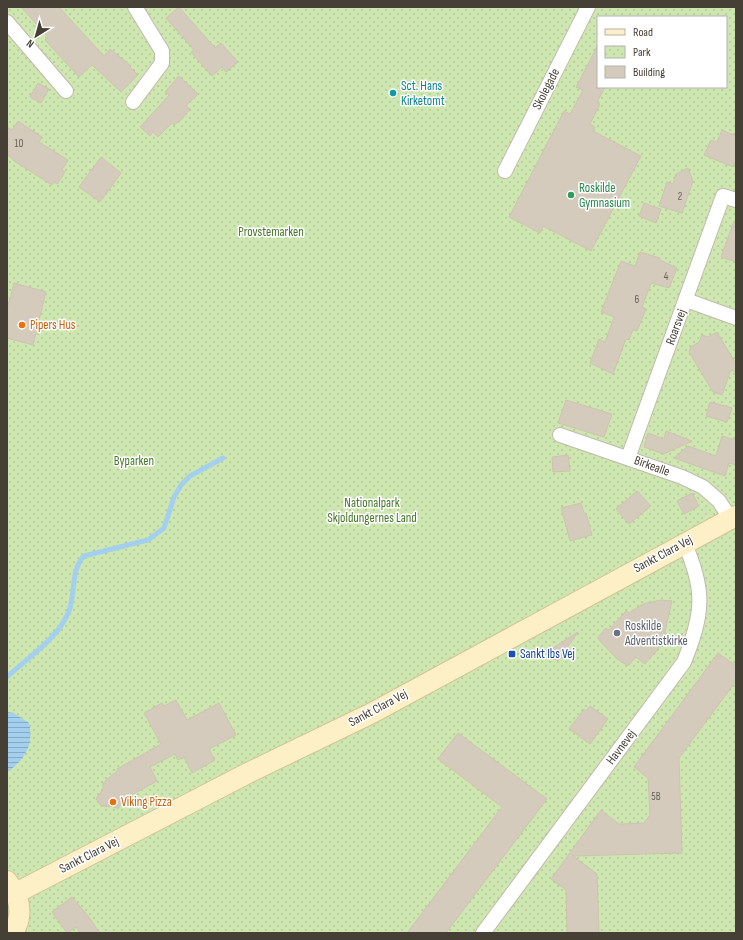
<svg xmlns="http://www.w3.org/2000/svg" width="743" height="940" font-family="'Sofia Sans Condensed',sans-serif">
	<defs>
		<pattern id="park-dots" width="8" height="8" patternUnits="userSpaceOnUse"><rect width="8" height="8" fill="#cee7b0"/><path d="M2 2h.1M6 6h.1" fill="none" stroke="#b2c798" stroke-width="1.8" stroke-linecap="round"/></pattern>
		<pattern id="water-rules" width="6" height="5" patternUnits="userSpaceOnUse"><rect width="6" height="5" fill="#a3d0ef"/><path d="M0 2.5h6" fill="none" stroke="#87aac2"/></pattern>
	</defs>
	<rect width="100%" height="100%" fill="#f3efe6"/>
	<path fill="url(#park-dots)" fill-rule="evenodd" d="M7,7H736V933H7ZM598,17H726V87H598Z"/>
	<path fill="url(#water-rules)" d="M7,712L14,713L29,723C34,744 25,760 7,772Z"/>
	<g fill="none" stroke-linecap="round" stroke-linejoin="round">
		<path stroke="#a3d0ef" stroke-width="5" d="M7,677C28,657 58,639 69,611C76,593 70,571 84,556L148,540L164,528L174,497L181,485L190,476L223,458"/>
	</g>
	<g fill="#d4cbbc" stroke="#cfc3af">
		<path d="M21,7H59L104,56L110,49L131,66L130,67L138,75L121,92L92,65L79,77L45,40L48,37Z"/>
		<path d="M179,7L215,48L221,43L238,62L226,72L222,67L212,76L191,52L194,50L166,18Z"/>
		<path d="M598,45V87H605L597,102L600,104L590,124L595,127L593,131L641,156L591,251L543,226L540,233L509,217L564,111L570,114L583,90L576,87Z"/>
		<path d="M179,76L198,94L186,106L190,109L180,121L174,125L172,123L158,137L153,132L150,136L140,127L169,95L165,92Z"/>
		<path d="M38,83L49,89L41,103L30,97Z"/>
		<path d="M18,121L42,137L39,142L68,160L62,170L65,172L57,184L54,182L52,185L14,161L7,154V127L12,130Z"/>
		<path d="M722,130L736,136V160L733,167L704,155L711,140L717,142Z"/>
		<path d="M101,157L121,173L100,202L79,187Z"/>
		<path d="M688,168L693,181L682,213L659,206L667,182L673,184L676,174Z"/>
		<path d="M644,203L661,209L656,223L639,216Z"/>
		<path d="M734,221H736V262L721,257Z"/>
		<path d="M640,252L660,258V260L677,268L669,288L651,283L642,307L646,309L637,331L633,329L629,340L626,339L613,374L590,363L599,339L605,342L614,317L601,312L621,261L635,266Z"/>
		<path d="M14,283L46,292L33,345L7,338V309Z"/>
		<path d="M717,332L736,364V372L731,370L722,395L713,392L689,352L691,347L699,342L702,335L708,337Z"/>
		<path d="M566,400L612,414L604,437L558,423Z"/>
		<path d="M710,402L732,408L727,422L706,416Z"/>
		<path d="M666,431L692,441L664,454L644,447L648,433L664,439Z"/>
		<path d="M722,436L736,440V465L729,463L725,476L674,458L688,446L716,456Z"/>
		<path d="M568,455L570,471L553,472L552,457Z"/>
		<path d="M637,491L651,506L629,524L616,509Z"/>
		<path d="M692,493L699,506L684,514L677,501Z"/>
		<path d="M581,503L584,513H586L592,535L570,541L561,508Z"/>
		<path d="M661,600L672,601L662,644L645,664L636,657L628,666L616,658L597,638L606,628L609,630L626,611L629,613L643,604Z"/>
		<path d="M578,632L558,661L545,653Z"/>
		<path d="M718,653L736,666V681L679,758L682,853L573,856L597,874L599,933H567L566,890L551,879L601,810L619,824L644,823L650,815L648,778L634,767Z"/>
		<path d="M176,700L187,720L219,703L236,735L209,749L215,760L192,773L184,757L178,760L175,754L150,767L157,781L124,799L118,809L115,807L101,806L96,799L103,789V783L118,770L117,769L161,744L144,713L162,703L164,706Z"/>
		<path d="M590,706L608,719L590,744L569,729L584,709L586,711Z"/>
		<path d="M458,733L547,799L446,933H407L502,807L438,759Z"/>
		<path d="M72,897L88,916L100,933H80L76,927L67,933L52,912Z"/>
	</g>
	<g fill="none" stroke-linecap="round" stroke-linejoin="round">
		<defs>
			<g id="street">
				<path d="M7,22L66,91"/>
				<path d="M133,102L162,63V51L135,7"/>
				<path d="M505,171L588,7"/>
				<path d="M686,300L736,318"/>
				<path d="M560,435L682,477L703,487L719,501L730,518"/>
				<path d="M628,458L723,196L736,200"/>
				<path d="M483,933L684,662C703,614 706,591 684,542"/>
			</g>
			<g id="secondary">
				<path d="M7,881C20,897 24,914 13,933"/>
				<path d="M16,893L248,773L372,713L736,516"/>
			</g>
		</defs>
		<use href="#street" stroke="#c1baac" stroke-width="16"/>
		<use href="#secondary" stroke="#d2c397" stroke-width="22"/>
		<use href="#street" stroke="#fff" stroke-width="14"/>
		<use href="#secondary" stroke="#fef0c6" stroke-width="20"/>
	</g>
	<circle fill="#0f9aa8" stroke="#fff" stroke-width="1.5" cx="393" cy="93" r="4"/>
	<circle fill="#2e9e5b" stroke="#fff" stroke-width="1.5" cx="571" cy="195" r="4"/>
	<g fill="#e8710a" stroke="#fff" stroke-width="1.5">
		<circle cx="22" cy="325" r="4"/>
		<circle cx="113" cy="802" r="4"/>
	</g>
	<circle fill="#6b7280" stroke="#fff" stroke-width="1.5" cx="617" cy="633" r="4"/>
	<rect fill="#1a4fb4" stroke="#fff" stroke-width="1.5" x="508" y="650" width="8" height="8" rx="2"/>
	<g text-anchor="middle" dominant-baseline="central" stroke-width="3" stroke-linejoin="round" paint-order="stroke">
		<g font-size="11" fill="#6a6258">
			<text x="19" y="143">10</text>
			<text x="680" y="196">2</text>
			<text x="666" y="276">4</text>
			<text x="637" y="299">6</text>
			<text x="656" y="796">5B</text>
		</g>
		<g font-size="13" fill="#0d838f" stroke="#fff" text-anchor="start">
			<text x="401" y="86">Sct. Hans<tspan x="401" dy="15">Kirketomt</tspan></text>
		</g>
		<g font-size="13" fill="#463f36" stroke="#fff">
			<text transform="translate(546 89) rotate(-63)">Skolegade</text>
			<text transform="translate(676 327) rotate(-70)">Roarsvej</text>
			<text transform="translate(652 466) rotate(20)">Birkealle</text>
			<text transform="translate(663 554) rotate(-28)">Sankt Clara Vej</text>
			<text transform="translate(378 708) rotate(-28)">Sankt Clara Vej</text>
			<text transform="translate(621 747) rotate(-53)">Havnevej</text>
			<text transform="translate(89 855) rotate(-27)">Sankt Clara Vej</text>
		</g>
		<g font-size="13" fill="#27864d" stroke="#fff" text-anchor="start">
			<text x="579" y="188">Roskilde<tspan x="579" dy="15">Gymnasium</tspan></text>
		</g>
		<g font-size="13" fill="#47772a" stroke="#fff">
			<text x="271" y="232">Provstemarken</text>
			<text x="134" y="461">Byparken</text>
			<text x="372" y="503">Nationalpark<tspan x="372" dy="15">Skjoldungernes Land</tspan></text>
		</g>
		<g font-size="13" fill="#c56008" stroke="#fff" text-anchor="start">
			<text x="30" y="325">Pipers Hus</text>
			<text x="121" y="802">Viking Pizza</text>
		</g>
		<g font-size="13" fill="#5b616d" stroke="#fff" text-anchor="start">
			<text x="625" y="626">Roskilde<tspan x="625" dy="15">Adventistkirke</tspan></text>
		</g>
		<g font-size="13" fill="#164399" stroke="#fff" text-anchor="start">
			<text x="520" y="654">Sankt Ibs Vej</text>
		</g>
	</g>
	<rect width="743" height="940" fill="none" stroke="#463f36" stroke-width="16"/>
	<rect x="597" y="16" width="130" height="72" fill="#ffffff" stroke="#b5b2af"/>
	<rect x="605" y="29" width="20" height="6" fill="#fef0c6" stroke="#b5b2af"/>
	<text x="633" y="36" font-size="12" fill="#463f36">Road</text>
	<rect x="605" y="46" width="20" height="12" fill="url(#park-dots)" stroke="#b5b2af"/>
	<text x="633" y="56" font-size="12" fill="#463f36">Park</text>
	<rect x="605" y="66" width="20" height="12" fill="#d4cbbc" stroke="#b5b2af"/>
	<text x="633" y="76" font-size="12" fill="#463f36">Building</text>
	<g transform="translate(36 36) rotate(217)" stroke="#ffffff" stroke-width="3" paint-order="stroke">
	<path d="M0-3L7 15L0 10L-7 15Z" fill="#463f36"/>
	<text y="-6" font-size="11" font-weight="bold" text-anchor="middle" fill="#463f36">N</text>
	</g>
</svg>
